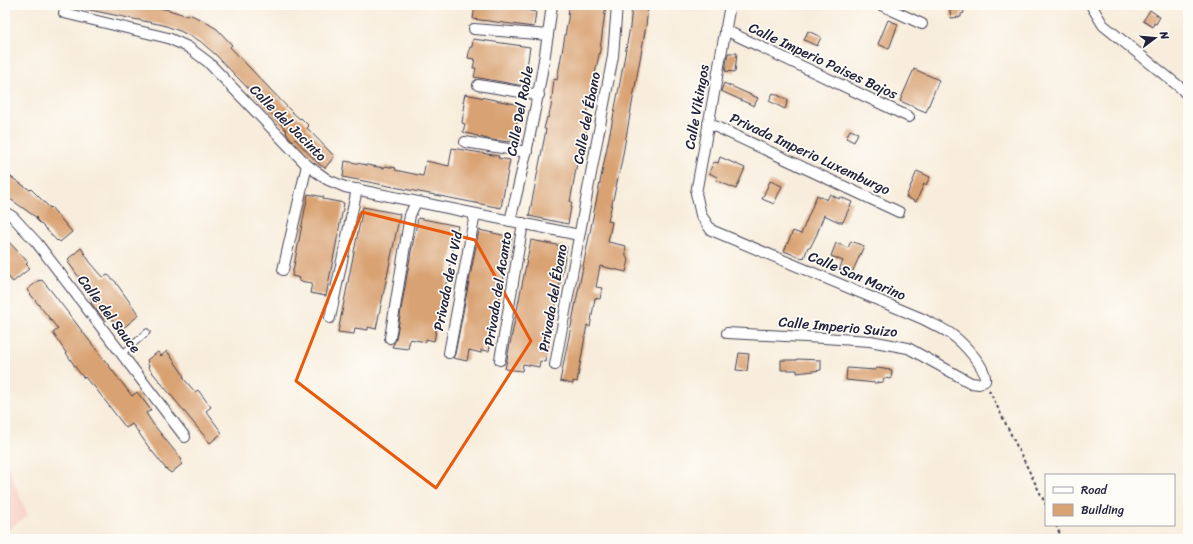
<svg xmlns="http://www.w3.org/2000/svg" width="1193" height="544" font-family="Sriracha,sans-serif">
	<rect width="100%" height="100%" fill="#fdfcf7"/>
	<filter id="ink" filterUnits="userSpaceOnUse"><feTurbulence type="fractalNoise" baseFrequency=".025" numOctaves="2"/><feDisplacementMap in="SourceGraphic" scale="8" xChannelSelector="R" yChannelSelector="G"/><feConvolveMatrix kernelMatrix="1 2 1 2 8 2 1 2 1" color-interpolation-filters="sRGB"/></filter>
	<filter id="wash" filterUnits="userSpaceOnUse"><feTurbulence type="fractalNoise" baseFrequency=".012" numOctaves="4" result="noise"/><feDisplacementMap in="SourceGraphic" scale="16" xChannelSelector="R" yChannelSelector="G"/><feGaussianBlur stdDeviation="0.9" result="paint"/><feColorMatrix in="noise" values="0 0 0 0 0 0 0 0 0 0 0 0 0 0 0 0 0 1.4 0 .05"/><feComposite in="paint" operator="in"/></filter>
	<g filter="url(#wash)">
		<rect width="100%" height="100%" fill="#f8eddc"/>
		<path fill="#f7d1c8" d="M5,461L28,515L5,532Z"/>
		<g id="blocks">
			<g fill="#d9a272">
				<path d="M85,5H145L169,10L188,16L189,14L202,20L217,29L232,45L230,47L249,67L292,112L300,119L301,118L309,126L307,128L334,156L332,158H333L325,168L318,163L295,139L293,141L286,133L287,131L262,103L216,55L200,41L180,31L163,25L85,9Z"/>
				<path d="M475,5L504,7V6L536,12L534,27L473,19Z"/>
				<path d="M569,5H606L600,50L588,108L587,115H589L585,136H582L570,202H572L568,224L529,216L545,135L546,129H544L547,117L548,118L551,107L554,79L557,80L568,19Z"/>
				<path d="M949,5H962L964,13L961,14V17L951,18Z"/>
				<path d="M632,6L648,7L646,26L621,165L608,221L612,222L608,242L626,246L625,252H626V257L629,260L626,272L600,266L596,287L602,288L600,299L595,298L590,327L587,325L577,382L573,381V384L560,381L619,88L630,27Z"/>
				<path d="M1150,10L1160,17L1156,24L1154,23L1153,27L1143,21Z"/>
				<path d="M888,20L898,24L889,49L878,44Z"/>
				<path d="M808,31L821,37L817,46L804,40Z"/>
				<path d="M473,39L530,47L524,86L474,77L476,68H473L475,59L468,58L470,47H472Z"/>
				<path d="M728,53H737L735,72L725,71Z"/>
				<path d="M914,69L939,80L926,112L900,101Z"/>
				<path d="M724,83L758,98L754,106L721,91Z"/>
				<path d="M773,93L788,100L785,109L769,101Z"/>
				<path d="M465,94L520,105L513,142L491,140L463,132L465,124L462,123L465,103H463Z"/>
				<path d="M850,130L858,133L854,142L846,138Z"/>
				<path d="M452,148L499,156L498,158L510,160L501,208L343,177L345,161L384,168L385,166L396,168L395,170L423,176L426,161L449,166Z"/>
				<path d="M720,157L745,168L736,189L716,180L717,177L709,173L714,162L718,163Z"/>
				<path d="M917,171L930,177L926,185L924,184L916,202L906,197Z"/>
				<path d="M5,173L30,190L31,189L50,208L51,207L72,232L60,242L58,240L57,241L45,228L36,219L37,218L6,196L7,194L5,192Z"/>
				<path d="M770,181L782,186L774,204L762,199Z"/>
				<path d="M308,194L324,197L323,199L344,203L326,296L310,293L312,283L299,281L300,278L292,276Z"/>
				<path d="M830,194L839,199L840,197L852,202L843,222H839L824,215L817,234L810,248L808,247L804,258L803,257L802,258L784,251L793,231L801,234L817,195L827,200Z"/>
				<path d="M363,207L400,214L376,329L368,327V330L355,328L354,334L338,332Z"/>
				<path d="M418,218L458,226L434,341L426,339V342L410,339L408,349L392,347L396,339L411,252Z"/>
				<path d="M479,230L512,237L489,351L481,350V353L469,350L467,361L453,358L455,354Z"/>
				<path d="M5,238L28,262L26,264L30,268L13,282L5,273Z"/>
				<path d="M531,240L567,247L545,362L540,361L539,367L523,364L522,371L505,369Z"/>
				<path d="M851,241L864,246L851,275L839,269L843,261L831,256L836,243L848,248Z"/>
				<path d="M81,248L90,262L103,277L108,275L117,283H116L139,315L122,329L120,326L119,328L110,317L105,321L91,303L93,301L90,297L92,295L68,262L70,261L68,259Z"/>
				<path d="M39,280L40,281L42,280L52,292L132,396L137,392L151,410L146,413L153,424L182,460L180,461L182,464L171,473L166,469L148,446L134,426H133L132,424L126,428L93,385L92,386L85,377L84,378L78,371L53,333L58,329L27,290Z"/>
				<path d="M167,351L183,374L184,379L195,392L198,390L211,407L206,411L222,433L210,443L148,367L149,366L147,363L148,362L147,360L158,352L161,356Z"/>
				<path d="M739,353L749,354L747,371L736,370Z"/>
				<path d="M797,359L821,360V370L797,373V370H781V360H797Z"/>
				<path d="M847,368L876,370V368L892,370L891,379L884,378L883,382L875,383L846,380Z"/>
			</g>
		</g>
	</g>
	<g filter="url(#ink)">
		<use href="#blocks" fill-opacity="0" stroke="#424053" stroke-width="1"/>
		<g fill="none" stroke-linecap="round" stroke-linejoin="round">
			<defs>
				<path id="service" d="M122,354L147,332"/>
				<g id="minor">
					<path d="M881,5L922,24"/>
					<path d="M1091,5L1103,25L1181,88L1188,96"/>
					<path d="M64,13L168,38L188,47L208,62L307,165L328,180L345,187L579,235"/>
					<path d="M474,29L548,35"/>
					<path d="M725,30L909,117"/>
					<path d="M478,85L539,95"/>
					<path d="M708,123L899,212"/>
					<path d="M465,142L527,152"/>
					<path d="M5,212L13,217L37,243L185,437"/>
					<path d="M510,221C528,149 543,78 552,5"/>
					<path d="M283,270L307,165"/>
					<path d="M330,318L357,189"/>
					<path d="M727,333L824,338L870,341L908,348L971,383L979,384L985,381C987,367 962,342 951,334C942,328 932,324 923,319L711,230L701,215L696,193L730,5"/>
					<path d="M390,338L410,215L416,202"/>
					<path d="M449,353L475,214"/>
					<path d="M500,360L523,223"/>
					<path d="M555,365L613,56L617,5"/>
				</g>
			</defs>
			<use href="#service" stroke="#424053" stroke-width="7"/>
			<use href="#minor" stroke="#424053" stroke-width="12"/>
			<g stroke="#424053" stroke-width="2" stroke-dasharray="3 3" stroke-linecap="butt">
				<path d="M989,390L1046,505"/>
				<path d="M1056,525L1062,539"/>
			</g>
			<use href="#service" stroke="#fff" stroke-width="5"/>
			<use href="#minor" stroke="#fff" stroke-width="10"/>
		</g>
	</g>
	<path fill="none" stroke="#e8590c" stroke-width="3" stroke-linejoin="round" d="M362,212L475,240L531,341L436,488L296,381Z"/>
	<g text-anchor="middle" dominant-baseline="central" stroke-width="3.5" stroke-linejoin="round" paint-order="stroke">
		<g font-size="14" fill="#22223b" stroke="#fdfcf7">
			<text transform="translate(823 61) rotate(25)">Calle Imperio Paises Bajos</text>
			<text transform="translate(697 107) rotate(-80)">Calle Vikingos</text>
			<text transform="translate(520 111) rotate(-79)">Calle Del Roble</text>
			<text transform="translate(587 118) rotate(-79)">Calle del Ébano</text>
			<text transform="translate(288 123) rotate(45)">Calle del Jacinto</text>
			<text transform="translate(810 154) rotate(25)">Privada Imperio Luxemburgo</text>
			<text transform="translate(857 276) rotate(23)">Calle San Marino</text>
			<text transform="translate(448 281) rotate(-79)">Privada de la Vid</text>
			<text transform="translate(498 289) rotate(-81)">Privada del Acanto</text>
			<text transform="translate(553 298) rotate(-80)">Privada del Ébano</text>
			<text transform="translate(109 314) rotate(53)">Calle del Sauce</text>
			<text transform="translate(838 327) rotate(5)">Calle Imperio Suizo</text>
		</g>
	</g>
	<rect width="1193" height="544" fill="none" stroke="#fdfcf7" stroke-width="20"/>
	<rect x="1045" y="474" width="130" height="52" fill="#fdfcf7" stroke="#a5a5ac"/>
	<rect x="1053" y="487" width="20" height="6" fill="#ffffff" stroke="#a5a5ac"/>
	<text x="1081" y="494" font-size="12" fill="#22223b">Road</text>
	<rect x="1053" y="504" width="20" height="12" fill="#d9a272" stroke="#a5a5ac"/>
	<text x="1081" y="514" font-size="12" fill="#22223b">Building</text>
	<g transform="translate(1155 38) rotate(74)" stroke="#fdfcf7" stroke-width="3" paint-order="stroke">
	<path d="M0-3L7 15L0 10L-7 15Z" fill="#22223b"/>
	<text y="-6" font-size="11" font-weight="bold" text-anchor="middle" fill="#22223b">N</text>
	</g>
</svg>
